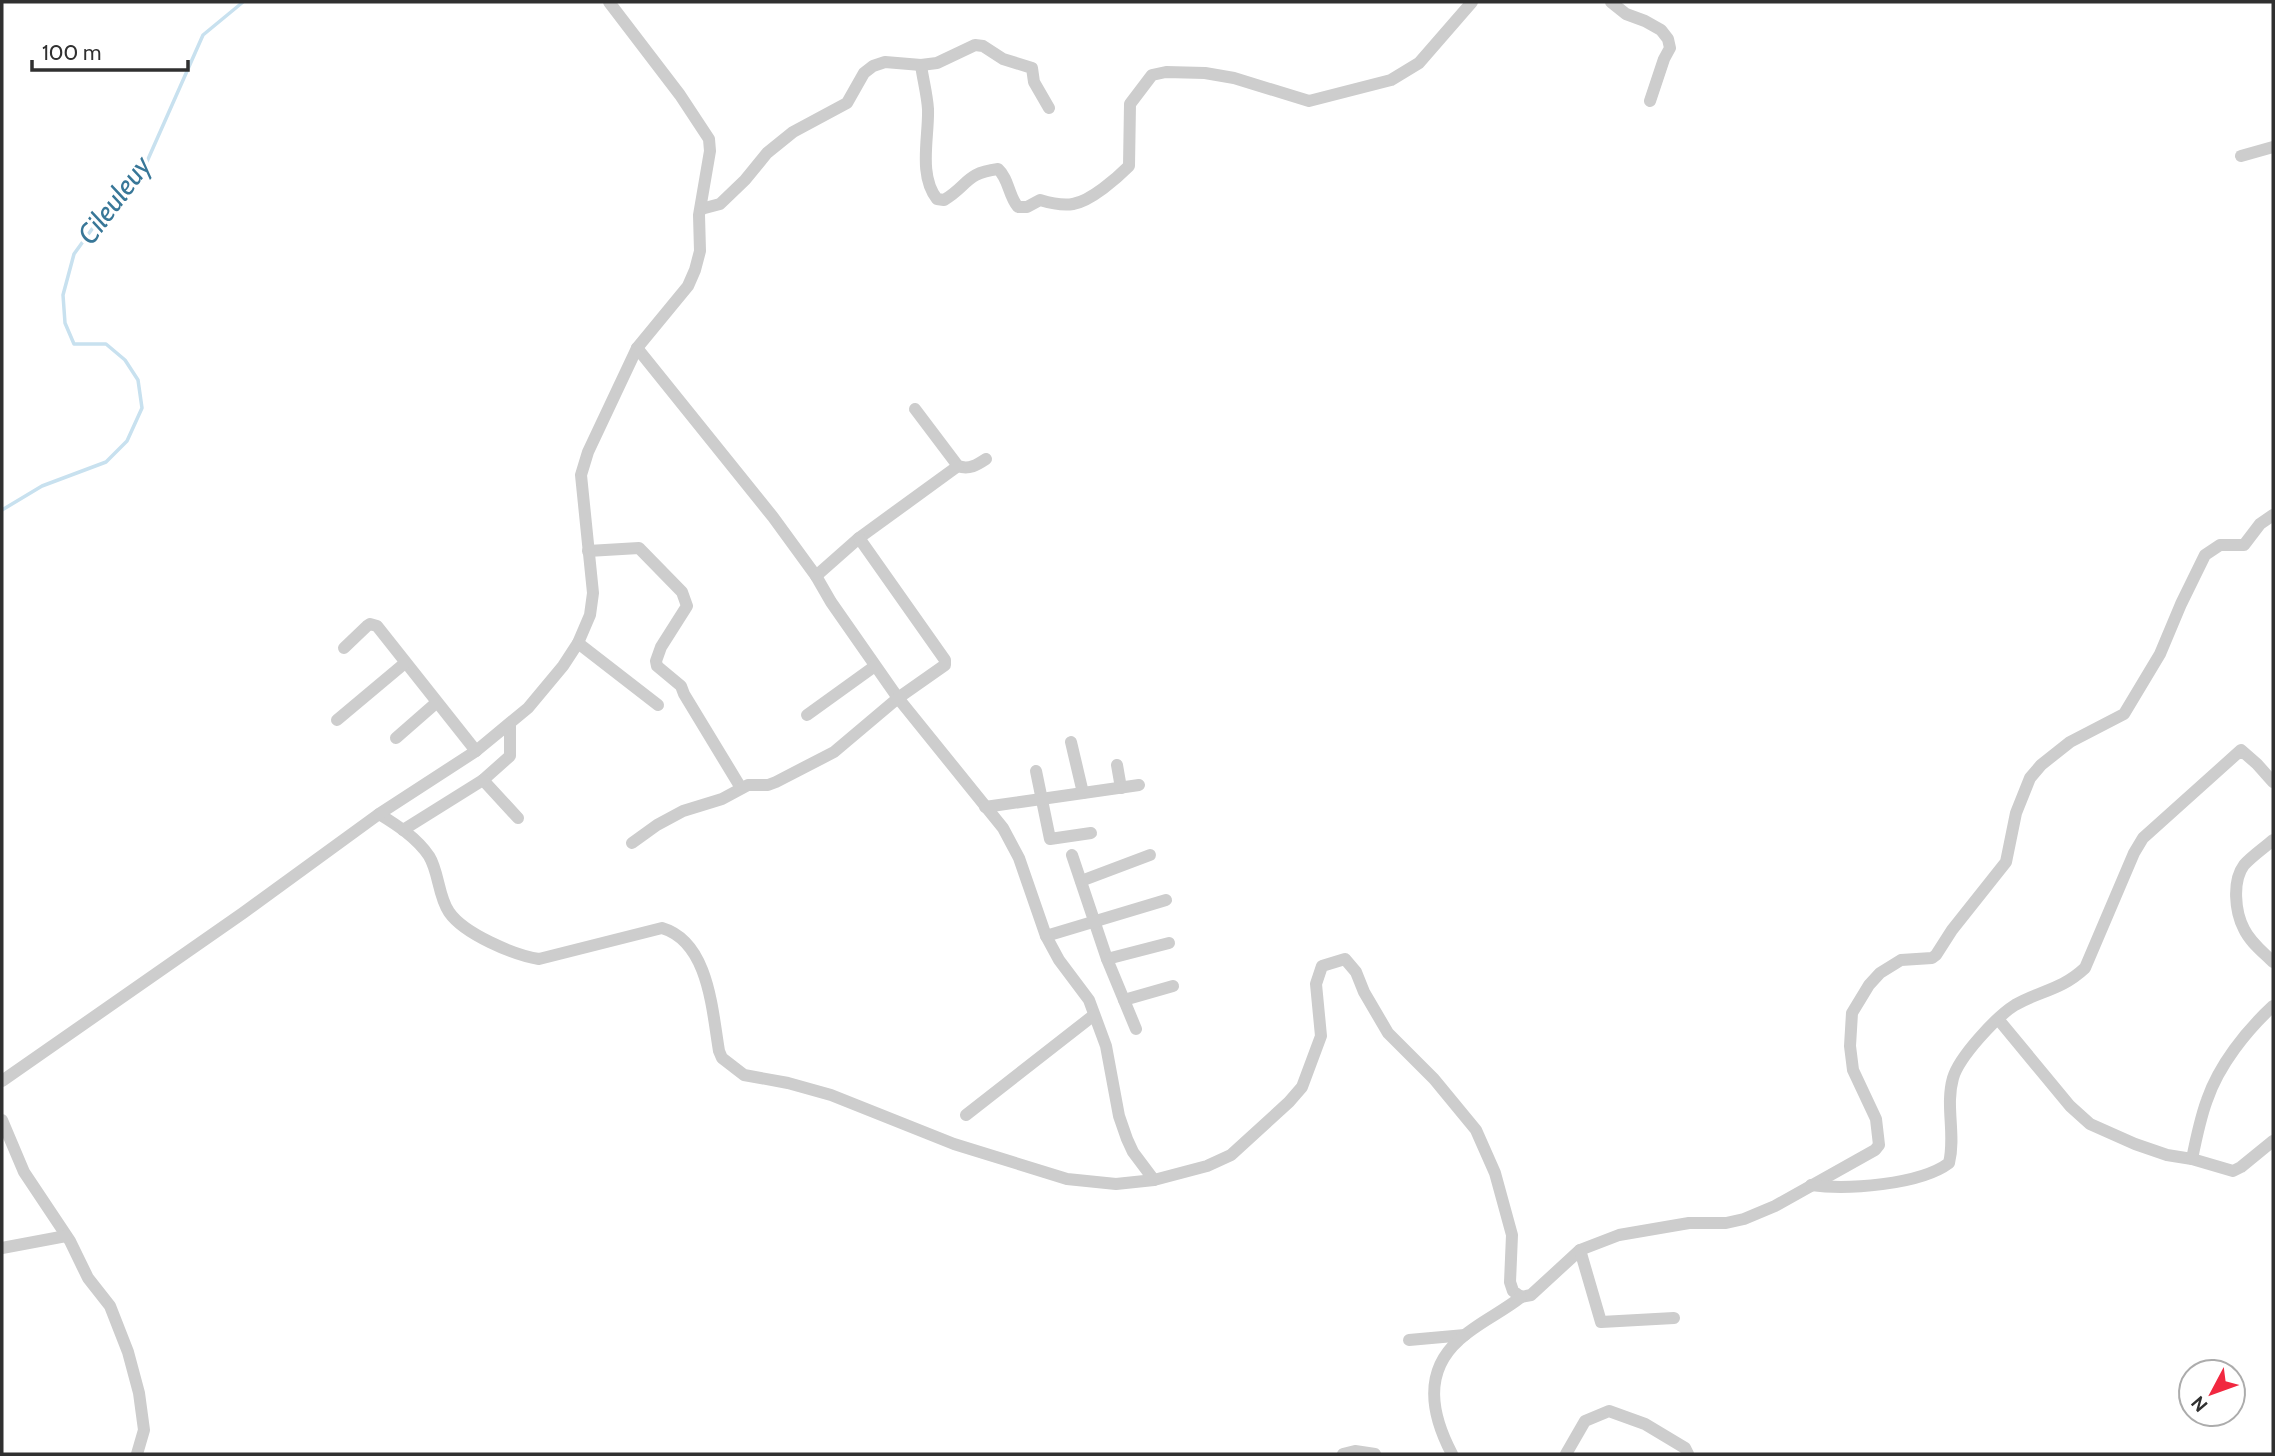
<svg xmlns="http://www.w3.org/2000/svg" width="2275" height="1456" font-family="Cabin,sans-serif">
	<rect width="100%" height="100%" fill="#fff"/>
	<g fill="none" stroke-linecap="round" stroke-linejoin="round">
		<path stroke="#c8e1ef" stroke-width="3.5" d="M2,510L42,486L106,462L127,441L142,408L138,380L125,360L106,344H74L65,323L63,295L74,254L100,218L145,166L203,35L243,2"/>
		<g stroke="#cdcdcd" stroke-width="12">
			<path d="M1611,2L1626,14L1645,21L1661,30L1668,39L1670,48L1664,59L1650,101"/>
			<path d="M921,65C923,80 927,94 928,109C929,137 918,175 937,199L944,200C968,186 965,173 998,169C1009,179 1008,195 1018,207H1027L1040,200C1050,203 1062,206 1073,204C1091,201 1117,178 1129,166L1130,104L1152,75L1166,72L1205,73L1234,78L1309,101L1391,80L1419,63L1472,2"/>
			<path d="M2241,156L2273,147"/>
			<path d="M701,209L720,204L745,180L767,153L793,132L847,103L864,73L873,66L885,62L921,65L937,63L975,45L983,46L1003,59L1032,68L1034,82L1049,108"/>
			<path d="M637,348L773,517L816,576L831,602L898,698L1003,828L1019,858L1046,936L1059,960L1089,1000L1106,1046L1119,1116L1127,1139L1133,1152L1154,1180"/>
			<path d="M915,409L958,466C969,470 977,465 986,459"/>
			<path d="M588,551L639,548L682,592L687,606L661,647L656,661L657,666L681,686L684,694L741,788"/>
			<path d="M816,576L859,538L958,466"/>
			<path d="M578,643L658,705"/>
			<path d="M344,648L367,626L370,624L377,626L476,751"/>
			<path d="M807,715L875,666"/>
			<path d="M337,720L405,663"/>
			<path d="M396,738L436,703"/>
			<path d="M1071,742L1083,793"/>
			<path d="M1117,765L1121,788"/>
			<path d="M1036,771L1050,839L1091,833"/>
			<path d="M483,780L510,756V724"/>
			<path d="M985,807L1139,785"/>
			<path d="M379,814C397,825 417,838 429,856C439,872 438,896 449,912C464,934 514,955 539,959L662,928C709,942 712,1010 719,1051L722,1058L744,1075L788,1083L831,1095L954,1144L1067,1179L1116,1184L1154,1180L1207,1166L1231,1155L1289,1102L1302,1087L1321,1036L1316,984L1322,966L1345,959L1356,972L1364,992L1388,1033L1434,1079L1476,1130L1495,1173L1512,1235L1510,1282L1513,1291L1521,1297L1531,1295L1580,1250L1619,1235L1689,1223H1726L1744,1219L1775,1206L1875,1150L1879,1145L1876,1119L1853,1070L1850,1046L1852,1013L1869,985L1880,973L1901,960L1932,958L1936,955L1952,930L2006,862L2016,813L2030,778L2041,765L2070,742L2124,714L2160,654L2181,604L2205,555L2220,545H2244L2260,524L2273,515"/>
			<path d="M403,830L483,780L518,818"/>
			<path d="M2273,840C2264,848 2252,856 2244,865C2232,881 2235,912 2244,929C2250,942 2263,952 2273,962"/>
			<path d="M632,843L657,825L683,811L722,799L748,785H768L776,782L834,752L898,698L945,665V660L859,538"/>
			<path d="M1072,855L1107,959L1136,1029"/>
			<path d="M1081,881L1150,855"/>
			<path d="M1046,936L1166,900"/>
			<path d="M1107,959L1169,943"/>
			<path d="M1124,1000L1173,986"/>
			<path d="M1998,1019L2070,1106L2090,1124L2135,1144L2167,1155L2192,1159L2233,1171L2241,1167L2273,1141"/>
			<path d="M2,1081L243,913L379,814L476,751L528,708L563,666L578,643L590,615L593,593L581,475L588,452L637,348L688,286L695,270L700,251L699,215L710,151L709,139L680,95L609,2"/>
			<path d="M966,1115L1094,1015"/>
			<path d="M2,1120L24,1172L70,1241L88,1278L110,1306L128,1352L139,1393L144,1430L137,1454"/>
			<path d="M2192,1159C2196,1139 2200,1119 2207,1100C2219,1065 2246,1031 2273,1006"/>
			<path d="M1811,1185C1846,1190 1920,1185 1949,1163C1956,1135 1945,1106 1953,1078C1959,1057 1996,1017 2015,1005C2041,990 2060,991 2085,968L2134,853L2143,838L2241,750L2257,764L2273,782"/>
			<path d="M2,1248L66,1236"/>
			<path d="M1580,1250L1601,1322L1674,1318"/>
			<path d="M1409,1340L1465,1335"/>
			<path d="M1343,1454L1355,1451L1375,1454"/>
			<path d="M1452,1454C1432,1416 1422,1373 1459,1340C1477,1323 1501,1313 1521,1297"/>
			<path d="M1566,1454L1585,1421L1609,1411L1645,1424L1685,1448L1688,1454"/>
		</g>
	</g>
	<g text-anchor="middle" dominant-baseline="central" stroke-width="7" stroke-linejoin="round" paint-order="stroke">
		<g font-size="28" font-style="italic" fill="#387798" stroke="#fff">
			<text transform="translate(114 200) rotate(-53)">Cileuleuy</text>
		</g>
	</g>
	<rect width="2275" height="1456" fill="none" stroke="#303030" stroke-width="7"/>
	<g transform="translate(2212 1393) rotate(229)"><circle r="33" fill="#ffffff" stroke="#acacac" stroke-width="2"/>
	<path d="M0-5L12 26L0 18L-12 26Z" fill="#f12840"/>
	<text y="-10" font-size="19" font-weight="bold" text-anchor="middle" fill="#303030">N</text>
	</g>
	<path d="M32 60v10h156v-10" fill="none" stroke="#303030" stroke-width="3.5"/>
	<text x="42" y="60" font-size="21" fill="#303030" stroke="#ffffff" stroke-width="5" paint-order="stroke">100 m</text>
</svg>
